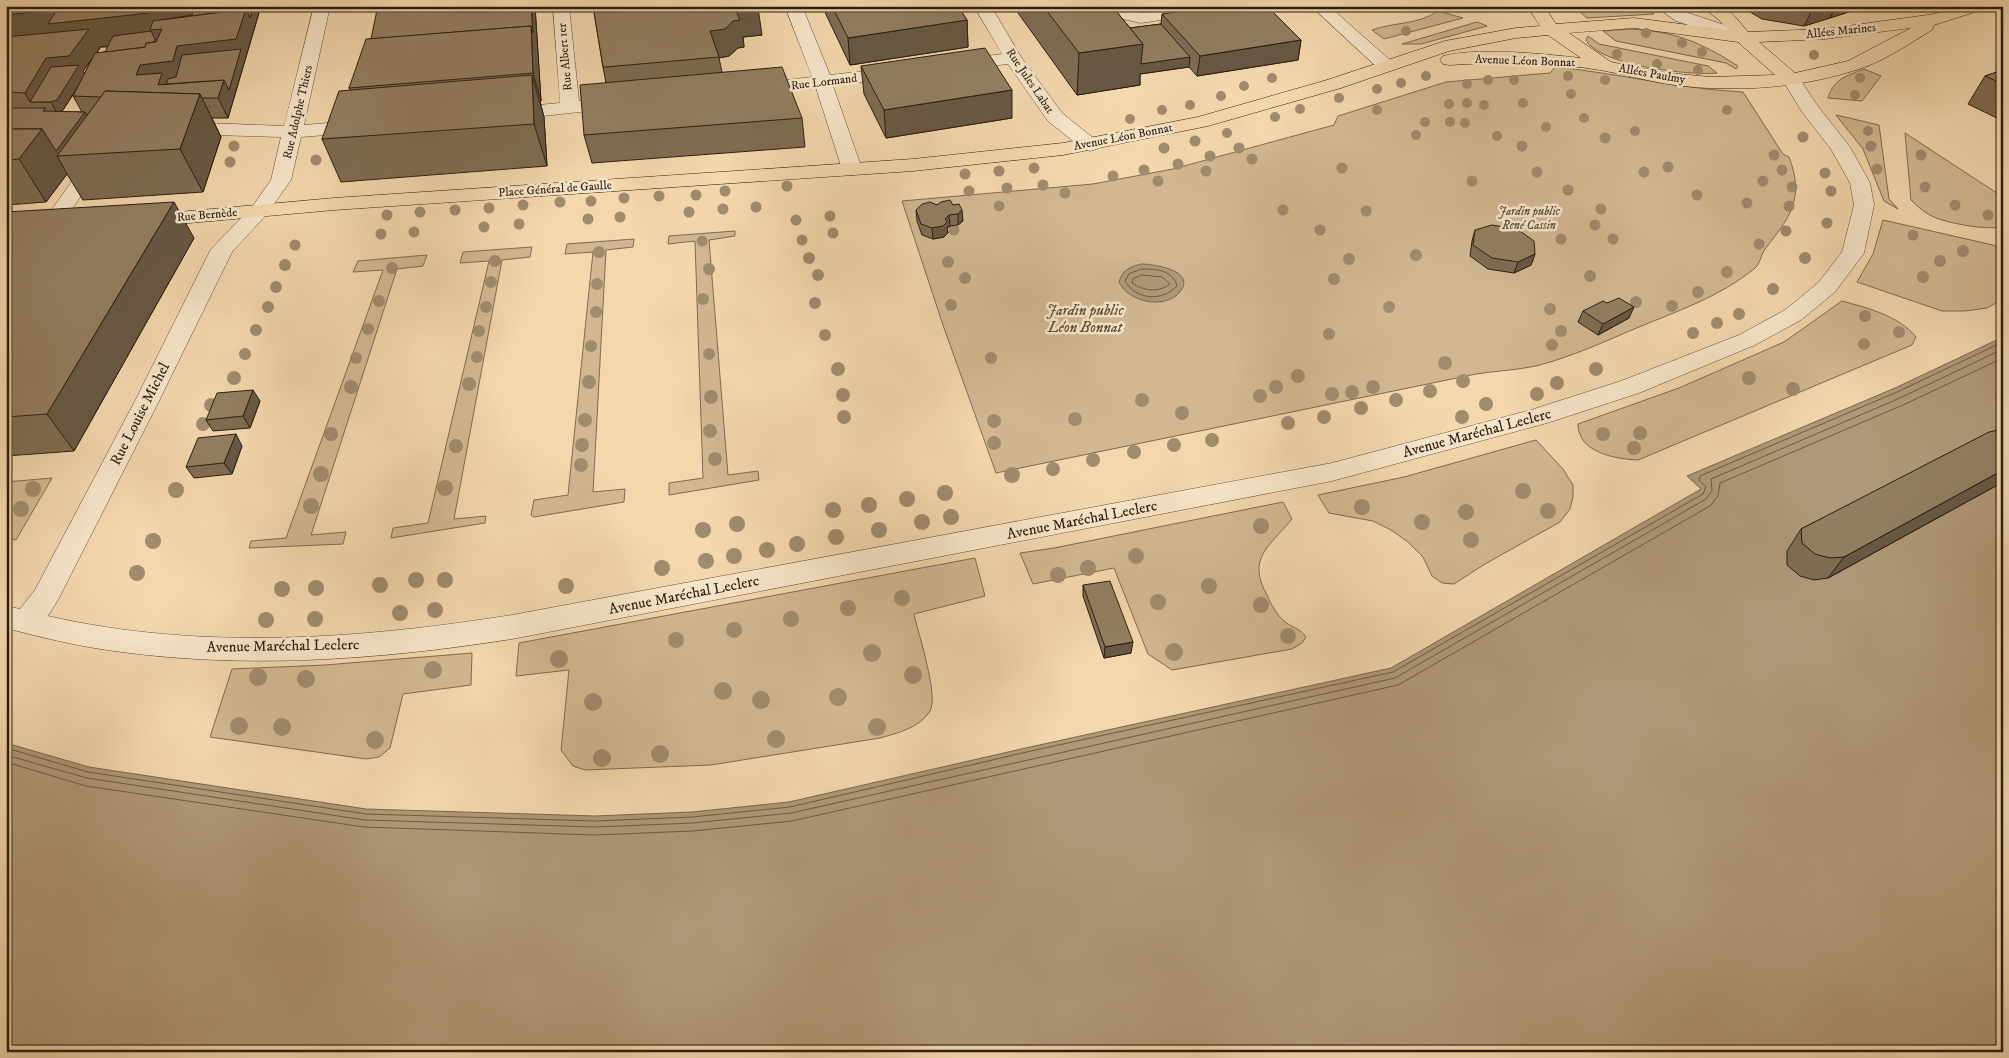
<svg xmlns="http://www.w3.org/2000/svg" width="2009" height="1058" font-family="'IM FELL DW Pica',serif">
	<rect width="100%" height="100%" fill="#f3d7ad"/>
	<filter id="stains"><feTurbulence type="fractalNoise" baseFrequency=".004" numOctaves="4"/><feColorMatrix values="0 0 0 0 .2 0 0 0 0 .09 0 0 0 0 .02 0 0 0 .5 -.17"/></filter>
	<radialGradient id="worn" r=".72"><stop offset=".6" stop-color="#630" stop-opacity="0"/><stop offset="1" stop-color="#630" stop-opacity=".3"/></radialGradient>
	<g fill="#d1b892" stroke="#7e6b50">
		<path d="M1633,6H1644L1654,14L1587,18L1580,12Z"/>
		<path d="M1438,11L1463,18L1384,39L1372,30C1394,22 1418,25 1438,11Z"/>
		<path d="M1477,22L1487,26L1421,44H1402Z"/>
		<path d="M1631,29C1677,32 1700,42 1738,66L1736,69L1726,63L1616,41L1603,31Z"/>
		<path d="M1588,36L1599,44L1708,66L1717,73C1691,76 1598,65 1586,40Z"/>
		<path d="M1555,67C1618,73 1679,89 1743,92L1783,154L1789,157C1805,199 1790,217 1765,249C1761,255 1760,264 1754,269C1721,296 1678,311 1639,327C1606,341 1571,357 1536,366C1517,370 1495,371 1476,374L996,473L944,328L902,201L1093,184L1173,169L1334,125L1338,116L1446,82L1550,73Z"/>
		<path d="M1864,69L1881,76L1862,101L1828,98C1834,79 1846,76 1864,69Z"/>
		<path d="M1836,115L1879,125L1889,199L1898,209L1884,201L1863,149Z"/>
		<path d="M1905,133L2003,197V227C1985,230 1953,224 1936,218C1926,214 1918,207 1911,200Z"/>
		<path d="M1883,220L1993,245L2003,250V299L1987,308L1965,311H1942L1857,282L1873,254Z"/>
		<path d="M735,231V236L709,240L728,475L758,471L759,480L669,495V483L703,478L695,241L668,244L669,236Z"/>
		<path d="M634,239L633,247L606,250L593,492L625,489L624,502L534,517L531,515L534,500L568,495L593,252L565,254L567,244Z"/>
		<path d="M532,247L530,257L502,260L454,519L486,516L485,523L391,538L393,528L428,523L489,261L460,263L463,252Z"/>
		<path d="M427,255L423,266L397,269L311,535L346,532L343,544L249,548L251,541L286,538L383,270L353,272L358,261Z"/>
		<path d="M1842,301C1867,308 1898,315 1916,337L1912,345L1638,460C1616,459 1578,453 1578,424L1679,388L1784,342Z"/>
		<path d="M1536,440L1563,469L1573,485V497L1570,509L1560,522L1485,564L1454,584L1442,583L1432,576L1423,557L1408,542L1391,530L1373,521L1329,513L1318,495L1404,477Z"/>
		<path d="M52,478L16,540L6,538V482Z"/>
		<path d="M1283,502L1292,519C1270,546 1246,558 1267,595C1271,604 1276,614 1284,621C1292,628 1300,628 1306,637L1302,643L1292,649L1172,670L1148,654L1114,568L1033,584L1020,553L1054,548Z"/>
		<path d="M975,558L985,596L914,614C918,633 939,696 930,711C920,728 897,733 880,738L711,765L585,770L573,766L561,750L569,670L516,676L519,643Z"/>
		<path d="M472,653L471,685L403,694L390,748L379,757L366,759L210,737L232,669L325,665Z"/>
	</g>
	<g fill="#af9877" stroke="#7a674d">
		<path d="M1141,264C1153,264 1197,270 1180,292C1165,310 1128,302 1119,282C1122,270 1130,267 1141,264Z"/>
		<path d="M2003,337V1052H6V743L89,767L366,809L595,816L692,812L789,802L1030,747L1391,668L1701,489L1687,476L1895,388Z"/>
	</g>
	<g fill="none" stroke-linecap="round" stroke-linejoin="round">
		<g stroke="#6d5b43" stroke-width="1">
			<path d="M1142,269C1156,269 1173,270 1177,286C1162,302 1136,300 1125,281L1129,274Z"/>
			<path d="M1142,275L1162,277L1170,284C1158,293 1144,291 1132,283L1133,279Z"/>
			<path d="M6,748L88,772L366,814L595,821L692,817L790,807L1031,751L1393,672L1703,494L1706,487L1699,480L1700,476L1897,392L2003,342"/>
			<path d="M6,755L87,778L365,820L595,827L693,823L791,813L1395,678L1706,499L1712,491L1711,479L1900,398L2003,349"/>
			<path d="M6,762L86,786L364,827L595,835L693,831L792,821L1398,685L1710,506L1718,496L1720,483L1903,405L2003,358"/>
		</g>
		<defs>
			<g id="minor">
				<path d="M314,6H330L304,125L363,120L370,122L373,126L370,130L363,132L301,137L291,180L266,215L232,252L159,401L59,598L48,616C200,651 360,639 512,615L1332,463L1531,410L1621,381L1739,335L1785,310L1819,282L1842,252L1854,205L1850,183L1831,149L1802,112L1782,79L1785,75L1791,74L1797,75L1817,105L1850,147L1870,183L1874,205L1864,253L1835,292L1801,320L1755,345L1639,393L1547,423L1332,481L512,639C378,660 242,670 107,650C73,645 40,637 6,628V606L20,609L35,590L135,401L211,249L252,207L271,180L281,137L181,134L174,132L171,128L174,124L181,122L284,126Z"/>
				<path d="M553,6H569L579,101L619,97L626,99L628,103L626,107L505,120L498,118L495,114L498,110L505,108L560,103Z"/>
				<path d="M785,6H802L830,75L900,67L906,68L909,72L906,76L900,77L833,86L862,169L859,173L852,175L845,173L842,169L816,88L752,96L745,94L743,90L745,86L752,84L812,77Z"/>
				<path d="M974,6H991L1021,57L1062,113L1097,141L1100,145L1097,149L1090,151L1083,149L1048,121L1008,64L955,70L949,69L946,65L949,61L1002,54Z"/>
				<path d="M1109,6H1126L1130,10L1141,13L1185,6H1228L1226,10L1220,11L1141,23L1118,18Z"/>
				<path d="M1311,6H1329L1391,61L1394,65L1391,69L1385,70L1379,69Z"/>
				<path d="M1655,6H1676L1688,13L1749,33L1752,37L1749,41L1743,42L1737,41L1676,21Z"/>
				<path d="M98,152L105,154L108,158L69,213L62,215L55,213L52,209L55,205L91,154Z"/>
			</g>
			<path id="major" d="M1527,6H1544L1556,24L1634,18L1728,30L1719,20L1701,6C1730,6 1729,10 1748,32L1825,29L1935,14L1958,6H1983L1981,10L1934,25L1932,30C1910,43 1883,62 1859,69C1798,89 1731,93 1667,84C1645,80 1623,74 1600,70C1551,62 1499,62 1449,65L1443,64L1440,60L1443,56C1480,47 1542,54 1581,58L1548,35L1516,38L1449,51L1341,88L1208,126L1063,155L913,171L334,210L145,227L138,225L134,221L138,217L145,215L334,198L913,159L1063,143L1198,117L1327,80L1445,41L1516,28L1540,26ZM1634,28L1738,42L1775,75L1711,77L1667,73L1611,62L1569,33ZM1911,28L1848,61L1795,73L1759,42L1825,39Z"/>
		</defs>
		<use href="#minor" stroke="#5d4c36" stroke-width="1"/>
		<use href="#major" stroke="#2b1e0f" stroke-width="1"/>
		<use href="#minor" fill="#f7e5ca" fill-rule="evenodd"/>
		<use href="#major" fill="#f3d7ad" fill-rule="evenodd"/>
	</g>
	<g fill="#a08b6c">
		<circle cx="1406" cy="31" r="5"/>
		<circle cx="1646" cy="33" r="5"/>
		<circle cx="1682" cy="43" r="5"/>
		<circle cx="1702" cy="52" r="5"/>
		<circle cx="1617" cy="54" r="5"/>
		<circle cx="1814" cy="55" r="5"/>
		<circle cx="1657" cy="64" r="5"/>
		<circle cx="1698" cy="70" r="5"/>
		<circle cx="1426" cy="76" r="5"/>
		<circle cx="1568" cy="76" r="5"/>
		<circle cx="1272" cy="78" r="5"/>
		<circle cx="1860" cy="78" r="5"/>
		<circle cx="1488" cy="80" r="5"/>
		<circle cx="1514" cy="80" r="5"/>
		<circle cx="1605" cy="80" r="5"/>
		<circle cx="1401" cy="83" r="5"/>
		<circle cx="1467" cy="84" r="5"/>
		<circle cx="1244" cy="86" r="5"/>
		<circle cx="1377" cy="89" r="5"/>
		<circle cx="1571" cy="94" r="5"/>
		<circle cx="1855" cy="95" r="5"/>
		<circle cx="1221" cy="96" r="5"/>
		<circle cx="1339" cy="98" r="5"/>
		<circle cx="1467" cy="103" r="5"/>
		<circle cx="1523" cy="103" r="5"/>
		<circle cx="1449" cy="104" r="5"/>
		<circle cx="1190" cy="105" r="5"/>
		<circle cx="1484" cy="105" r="5"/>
		<circle cx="1300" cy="109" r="5"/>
		<circle cx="1162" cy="110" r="5"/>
		<circle cx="1377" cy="110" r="5"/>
		<circle cx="1727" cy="110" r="5"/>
		<circle cx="1275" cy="117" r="5"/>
		<circle cx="1584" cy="118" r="5"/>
		<circle cx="1130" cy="119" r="5"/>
		<circle cx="1425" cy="122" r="5"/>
		<circle cx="1450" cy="122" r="5"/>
		<circle cx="1465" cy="123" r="5"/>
		<circle cx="1546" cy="127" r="5"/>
		<circle cx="1635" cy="131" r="5"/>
		<circle cx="1868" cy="131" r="5"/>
		<circle cx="1227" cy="133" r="5"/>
		<circle cx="1416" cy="135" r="5"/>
		<circle cx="1497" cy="136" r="5"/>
		<circle cx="1803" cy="137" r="5.5"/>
		<circle cx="1605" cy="138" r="5.5"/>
		<circle cx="1195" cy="141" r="5.5"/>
		<circle cx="234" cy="146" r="5.5"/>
		<circle cx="1522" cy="146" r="5.5"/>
		<circle cx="1871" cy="146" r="5.5"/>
		<circle cx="1164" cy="148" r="5.5"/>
		<circle cx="1239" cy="148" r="5.5"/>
		<circle cx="1774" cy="155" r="5.5"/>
		<circle cx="1921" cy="155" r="5.5"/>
		<circle cx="1210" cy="156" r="5.5"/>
		<circle cx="1252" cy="159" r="5.5"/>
		<circle cx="316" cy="160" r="5.5"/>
		<circle cx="230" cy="162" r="5.5"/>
		<circle cx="1178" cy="164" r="5.5"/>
		<circle cx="1668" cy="167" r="5.5"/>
		<circle cx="1034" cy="168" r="5.5"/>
		<circle cx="1342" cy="168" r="5.5"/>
		<circle cx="1877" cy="169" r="5.5"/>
		<circle cx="1144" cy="170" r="5.5"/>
		<circle cx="1782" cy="170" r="5.5"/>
		<circle cx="999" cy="171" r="5.5"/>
		<circle cx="1206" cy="171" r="5.5"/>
		<circle cx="1537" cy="172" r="5.5"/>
		<circle cx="1644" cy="172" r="5.5"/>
		<circle cx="1825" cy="173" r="5.5"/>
		<circle cx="965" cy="174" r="5.5"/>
		<circle cx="1113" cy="176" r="5.5"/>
		<circle cx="1158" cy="181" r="5.5"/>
		<circle cx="1472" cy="181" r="5.5"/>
		<circle cx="1763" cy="181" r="5.5"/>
		<circle cx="1043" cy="185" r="5.5"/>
		<circle cx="787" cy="186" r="5.5"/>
		<circle cx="1792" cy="187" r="5.5"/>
		<circle cx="1925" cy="187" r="5.5"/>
		<circle cx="1007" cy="188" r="5.5"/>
		<circle cx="1568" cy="190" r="5.5"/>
		<circle cx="725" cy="191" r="5.5"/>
		<circle cx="969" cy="191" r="5.5"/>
		<circle cx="1831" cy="191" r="5.5"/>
		<circle cx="1065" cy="193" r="5.5"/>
		<circle cx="696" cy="195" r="5.5"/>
		<circle cx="1697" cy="195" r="5.5"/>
		<circle cx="659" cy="196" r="5.5"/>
		<circle cx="624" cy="198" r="5.5"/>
		<circle cx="591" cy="201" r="5.5"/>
		<circle cx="560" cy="202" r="5.5"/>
		<circle cx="1747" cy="203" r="5.5"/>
		<circle cx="523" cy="205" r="5.5"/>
		<circle cx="1955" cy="205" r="5.5"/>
		<circle cx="999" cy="206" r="5.5"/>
		<circle cx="1789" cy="206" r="5.5"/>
		<circle cx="756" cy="207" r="5.5"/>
		<circle cx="489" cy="208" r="5.5"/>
		<circle cx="723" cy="209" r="5.5"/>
		<circle cx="1601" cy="209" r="5.5"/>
		<circle cx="455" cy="210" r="5.5"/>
		<circle cx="1283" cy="210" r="5.5"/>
		<circle cx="1366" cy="211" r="5.5"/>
		<circle cx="420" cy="212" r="5.5"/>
		<circle cx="689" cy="212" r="5.5"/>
		<circle cx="387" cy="215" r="5.5"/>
		<circle cx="1988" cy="215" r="5.5"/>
		<circle cx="830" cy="216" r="5.5"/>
		<circle cx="620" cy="217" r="5.5"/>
		<circle cx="588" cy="219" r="5.5"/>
		<circle cx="796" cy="220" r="5.5"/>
		<circle cx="1827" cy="223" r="5.5"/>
		<circle cx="519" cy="224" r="5.5"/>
		<circle cx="1595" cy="225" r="5.5"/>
		<circle cx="484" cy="227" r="5.5"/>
		<circle cx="954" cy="230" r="5.5"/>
		<circle cx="1320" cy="230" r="5.5"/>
		<circle cx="1786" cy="231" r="5.5"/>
		<circle cx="414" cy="232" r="5.5"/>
		<circle cx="833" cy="233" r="5.5"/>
		<circle cx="381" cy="234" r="5.5"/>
		<circle cx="1913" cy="235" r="5.5"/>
		<circle cx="1561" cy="239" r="5.5"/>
		<circle cx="1613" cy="239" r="5.5"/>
		<circle cx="802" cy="240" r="5.5"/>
		<circle cx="702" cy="241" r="5.5"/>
		<circle cx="1759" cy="244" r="5.5"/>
		<circle cx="295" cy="245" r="5.5"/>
		<circle cx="1963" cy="251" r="6"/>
		<circle cx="599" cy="252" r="6"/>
		<circle cx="1416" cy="255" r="6"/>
		<circle cx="809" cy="258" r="6"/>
		<circle cx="1805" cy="258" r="6"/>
		<circle cx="1349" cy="259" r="6"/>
		<circle cx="495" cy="261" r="6"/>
		<circle cx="1940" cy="261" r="6"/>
		<circle cx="948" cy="262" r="6"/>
		<circle cx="285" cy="265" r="6"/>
		<circle cx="392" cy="268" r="6"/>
		<circle cx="709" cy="269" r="6"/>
		<circle cx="1727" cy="272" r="6"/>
		<circle cx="818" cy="275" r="6"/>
		<circle cx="1590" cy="276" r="6"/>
		<circle cx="1923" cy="277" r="6"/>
		<circle cx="965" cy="278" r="6"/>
		<circle cx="1334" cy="279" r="6"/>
		<circle cx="491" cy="282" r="6"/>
		<circle cx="597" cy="284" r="6"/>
		<circle cx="276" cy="287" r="6"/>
		<circle cx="1773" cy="289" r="6"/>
		<circle cx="1698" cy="292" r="6"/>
		<circle cx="703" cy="299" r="6"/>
		<circle cx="379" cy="301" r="6"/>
		<circle cx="1636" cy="302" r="6"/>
		<circle cx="815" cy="303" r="6"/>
		<circle cx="951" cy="305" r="6"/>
		<circle cx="1672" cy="306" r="6"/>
		<circle cx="268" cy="307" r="6"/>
		<circle cx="486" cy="307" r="6"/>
		<circle cx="1389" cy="307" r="6"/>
		<circle cx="1550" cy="309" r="6"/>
		<circle cx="596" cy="312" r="6"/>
		<circle cx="1739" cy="314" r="6"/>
		<circle cx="1865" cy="316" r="6"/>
		<circle cx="1717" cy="323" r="6"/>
		<circle cx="368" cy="329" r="6"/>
		<circle cx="256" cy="330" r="6"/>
		<circle cx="479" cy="331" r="6"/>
		<circle cx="1561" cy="331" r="6"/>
		<circle cx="1899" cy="332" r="6"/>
		<circle cx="1693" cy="333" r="6"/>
		<circle cx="1329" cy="334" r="6"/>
		<circle cx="825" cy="335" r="6"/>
		<circle cx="1864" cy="344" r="6"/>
		<circle cx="1552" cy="345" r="6"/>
		<circle cx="591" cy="346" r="6"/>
		<circle cx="245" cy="354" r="6"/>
		<circle cx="709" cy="354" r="6"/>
		<circle cx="477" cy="357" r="6"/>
		<circle cx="356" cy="358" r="6"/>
		<circle cx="991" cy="358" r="6"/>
		<circle cx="1445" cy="363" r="7"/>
		<circle cx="838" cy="369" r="7"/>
		<circle cx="1596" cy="369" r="7"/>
		<circle cx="1298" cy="376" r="7"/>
		<circle cx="234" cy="378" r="7"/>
		<circle cx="1749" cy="378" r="7"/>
		<circle cx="1463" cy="381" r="7"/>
		<circle cx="589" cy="382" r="7"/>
		<circle cx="1557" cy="383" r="7"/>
		<circle cx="469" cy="384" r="7"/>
		<circle cx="351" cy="387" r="7"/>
		<circle cx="1276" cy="387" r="7"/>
		<circle cx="1373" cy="387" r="7"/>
		<circle cx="1793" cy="389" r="7"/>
		<circle cx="1430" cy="391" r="7"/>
		<circle cx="1352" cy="392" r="7"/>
		<circle cx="1332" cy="394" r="7"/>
		<circle cx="1537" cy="394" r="7"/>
		<circle cx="843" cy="395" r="7"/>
		<circle cx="1260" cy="396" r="7"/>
		<circle cx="711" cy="397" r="7"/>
		<circle cx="1142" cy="400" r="7"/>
		<circle cx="1396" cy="400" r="7"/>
		<circle cx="1486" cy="404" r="7"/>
		<circle cx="211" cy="405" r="7"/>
		<circle cx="1361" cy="408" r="7"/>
		<circle cx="1182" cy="413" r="7"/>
		<circle cx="844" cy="417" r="7"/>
		<circle cx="1324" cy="417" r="7"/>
		<circle cx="1462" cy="417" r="7"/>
		<circle cx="1075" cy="419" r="7"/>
		<circle cx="585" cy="420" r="7"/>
		<circle cx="994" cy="421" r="7"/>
		<circle cx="1288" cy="423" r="7"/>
		<circle cx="203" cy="424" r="7"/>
		<circle cx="710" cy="431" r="7"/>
		<circle cx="1640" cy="433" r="7"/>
		<circle cx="331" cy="434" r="7"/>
		<circle cx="1603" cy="434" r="7"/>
		<circle cx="1212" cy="440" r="7"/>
		<circle cx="994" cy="443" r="7"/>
		<circle cx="582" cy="445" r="7"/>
		<circle cx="1174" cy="445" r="7"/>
		<circle cx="456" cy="446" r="7"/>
		<circle cx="1634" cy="448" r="7"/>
		<circle cx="1134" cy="452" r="7"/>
		<circle cx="715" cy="459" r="7"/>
		<circle cx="1093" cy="460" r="7"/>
		<circle cx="581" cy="465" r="7"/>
		<circle cx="1053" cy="469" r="7"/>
		<circle cx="321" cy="474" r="8"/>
		<circle cx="1012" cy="475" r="8"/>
		<circle cx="445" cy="488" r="8"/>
		<circle cx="33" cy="489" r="8"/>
		<circle cx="176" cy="490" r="8"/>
		<circle cx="1523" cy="491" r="8"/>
		<circle cx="945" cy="493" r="8"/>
		<circle cx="907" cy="499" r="8"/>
		<circle cx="869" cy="505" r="8"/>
		<circle cx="311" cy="506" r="8"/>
		<circle cx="1362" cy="507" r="8"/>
		<circle cx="21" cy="509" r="8"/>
		<circle cx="833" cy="510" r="8"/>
		<circle cx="1548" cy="511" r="8"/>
		<circle cx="1466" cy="512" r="8"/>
		<circle cx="951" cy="517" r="8"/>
		<circle cx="922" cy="522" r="8"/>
		<circle cx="1422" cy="522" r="8"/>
		<circle cx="737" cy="524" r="8"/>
		<circle cx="1261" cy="526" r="8"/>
		<circle cx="703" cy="530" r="8"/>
		<circle cx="879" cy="530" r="8"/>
		<circle cx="836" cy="537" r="8"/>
		<circle cx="1471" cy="540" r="8"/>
		<circle cx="153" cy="541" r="8"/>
		<circle cx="797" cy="544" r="8"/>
		<circle cx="767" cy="550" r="8"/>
		<circle cx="734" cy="556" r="8"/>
		<circle cx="1136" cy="556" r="8"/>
		<circle cx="706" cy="561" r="8"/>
		<circle cx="662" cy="568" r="8"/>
		<circle cx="1088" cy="568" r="8"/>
		<circle cx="137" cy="573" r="8"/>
		<circle cx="1058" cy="575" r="8"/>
		<circle cx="416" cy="580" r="8"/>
		<circle cx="445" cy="580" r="8"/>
		<circle cx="380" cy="585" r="8"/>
		<circle cx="566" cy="586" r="8"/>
		<circle cx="1209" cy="586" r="8"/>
		<circle cx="316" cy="588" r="8"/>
		<circle cx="282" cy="589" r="8"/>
		<circle cx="902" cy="598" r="8"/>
		<circle cx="1158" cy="602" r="8"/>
		<circle cx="1261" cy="605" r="8"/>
		<circle cx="848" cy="608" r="8"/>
		<circle cx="435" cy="610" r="8"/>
		<circle cx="400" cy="613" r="8"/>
		<circle cx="315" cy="619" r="8"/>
		<circle cx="791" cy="619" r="8"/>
		<circle cx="266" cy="620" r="8"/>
		<circle cx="734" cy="630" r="8"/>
		<circle cx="1288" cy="636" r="8"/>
		<circle cx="676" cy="640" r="8"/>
		<circle cx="1174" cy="652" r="9"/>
		<circle cx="872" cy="653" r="9"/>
		<circle cx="559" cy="659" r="9"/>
		<circle cx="433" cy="670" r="9"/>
		<circle cx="913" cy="675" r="9"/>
		<circle cx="258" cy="677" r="9"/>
		<circle cx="306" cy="679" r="9"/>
		<circle cx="723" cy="691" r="9"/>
		<circle cx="838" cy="697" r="9"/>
		<circle cx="761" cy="700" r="9"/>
		<circle cx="593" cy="702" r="9"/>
		<circle cx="239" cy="726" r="9"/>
		<circle cx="282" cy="727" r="9"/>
		<circle cx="877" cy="727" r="9"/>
		<circle cx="776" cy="739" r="9"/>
		<circle cx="375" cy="740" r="9"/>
		<circle cx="660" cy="754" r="9"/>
		<circle cx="602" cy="758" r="9"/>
	</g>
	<g fill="#7e6c53" stroke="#2b1e0f" fill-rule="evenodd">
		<path d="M6,6H261L228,118H212L221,137L203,192L83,200L67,174L46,202L6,205ZM99,47H108L105,52L97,53L100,48ZM92,59L84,74L83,71ZM76,90L73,96L82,112H60L63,110Z"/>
		<path d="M535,6L538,53L541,101H540L544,117L547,166L341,182L322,139L350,90L349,88L371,39L382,9Z"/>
		<path d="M593,6L762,35L743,37L744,47L738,48L729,56L719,58L722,72L802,118L805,147L592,163L584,135L606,83L603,67Z"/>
		<path d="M822,6H958L967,20L968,47L850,65Z"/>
		<path d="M1013,6H1112L1130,28L1161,24L1162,14L1301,40L1298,60L1197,76L1189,67L1140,74V85L1077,95Z"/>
		<path d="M1466,6H1489L1488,10L1466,7Z"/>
		<path d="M1740,6H1868L1804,26L1762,19Z"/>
		<path d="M861,66L1012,118L886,138L864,94Z"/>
		<path d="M2003,70V121L1968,104L1985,76Z"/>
		<path d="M937,205H953L963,221L958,225L950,226L947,228L948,233L944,237L933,239L922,235L917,221L916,210Z"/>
		<path d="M6,212L194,238L74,451L6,456Z"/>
		<path d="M1475,230L1535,254L1531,265L1514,273L1488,269L1470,256L1472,241Z"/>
		<path d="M1583,311L1629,318L1598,335L1578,322Z"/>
		<path d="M260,401L250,428L213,431L206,420Z"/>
		<path d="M2003,431V482L1828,578L1814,580L1800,576L1787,565V551L1801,529Z"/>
		<path d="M242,446L232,474L194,478L186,467Z"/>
		<path d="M1083,585L1131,653L1104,658L1083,596Z"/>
	</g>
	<g fill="#675844" stroke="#2b1e0f">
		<path d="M6,6H261L228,118L218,98L224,80L237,60L172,92L106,72L154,41L99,47L100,48L83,71L85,75L63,110L57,113L51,102H30L25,93L16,56L6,70Z"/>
		<path d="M385,6H535L541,101L533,73L531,26L532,14Z"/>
		<path d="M1814,6H1836L1830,18L1804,26Z"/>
		<path d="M1836,6H1868L1830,18Z"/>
		<path d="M758,8L762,35L743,37L744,47L738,48L729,56L719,58L710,31L736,11Z"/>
		<path d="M967,20L968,47L850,65L848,38Z"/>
		<path d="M1301,40L1298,60L1197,76L1200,56Z"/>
		<path d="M1143,44L1190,57L1189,67L1140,74V85L1077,95L1079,53Z"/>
		<path d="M532,75L544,117L547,166L534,124Z"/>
		<path d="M1012,90V118L886,138L884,110Z"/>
		<path d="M200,94L221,137L203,192L180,149Z"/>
		<path d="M85,112L97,133L57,156L67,174L46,202L19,159L42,129Z"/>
		<path d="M174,202L194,238L74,451L47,414Z"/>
		<path d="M962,210L963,221L958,225V214Z"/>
		<path d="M949,215L950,226L947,228L948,233L944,237L933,239L932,228L945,219Z"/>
		<path d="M1535,254L1531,265L1514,273L1518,262Z"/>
		<path d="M1634,307L1629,318L1598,335L1603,324Z"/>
		<path d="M253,390L260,401L250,428L243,416Z"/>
		<path d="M236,434L242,446L232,474L224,463Z"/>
		<path d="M2003,470V482L1828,578L1844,557Z"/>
		<path d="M1133,642L1131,653L1104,658L1105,647Z"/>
	</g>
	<g fill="#937e61" stroke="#2b1e0f">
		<path d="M6,6H44L41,11L6,15Z"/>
		<path d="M50,6H152L149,13L48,24L55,13Z"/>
		<path d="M253,6L250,18L246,9L161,20L192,15L193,10L216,7L218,11Z"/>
		<path d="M383,6H415L382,9Z"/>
		<path d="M415,6H531L533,33L531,26L371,39L377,10Z"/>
		<path d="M593,6H757L758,8L736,11L740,20L733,21L725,29L710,31L719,57L606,67H603Z"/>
		<path d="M832,6H958L967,20L848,38Z"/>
		<path d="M1043,6H1112L1143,44L1079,53Z"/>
		<path d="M1213,6H1267L1301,40L1200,56L1162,14Z"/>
		<path d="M246,9L236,39L177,46L173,61L140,65L136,75L162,73L158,85L224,80L218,98H202L200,94L105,91L101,97L73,96L95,53L145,47L146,43L156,42L162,29L150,30L153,21Z"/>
		<path d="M1161,24L1190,57L1141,64L1143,44L1130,28Z"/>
		<path d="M531,26L533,73L349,88L366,39Z"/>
		<path d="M89,29L69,56L46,58L25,93L6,92V37Z"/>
		<path d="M151,31L155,39L154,42L146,43L145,47L105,52L113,36Z"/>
		<path d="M985,48L1012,90L884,110L861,66Z"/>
		<path d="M241,49L229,90L224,80L166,84L168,79L176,77L182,55Z"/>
		<path d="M79,65L57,100L51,102H30L51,67Z"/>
		<path d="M782,67L802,118L584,135L580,85Z"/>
		<path d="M2003,70V84L1985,76Z"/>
		<path d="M532,75L534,124L322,139L339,91Z"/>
		<path d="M105,91L200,94L180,149L57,156Z"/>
		<path d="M6,108H46L43,111L85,112L56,151L42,129H6Z"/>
		<path d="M6,129H42L19,159L6,160Z"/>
		<path d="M950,200L953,205L959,204L962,210L958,214L949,215L945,219L947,222L943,226L932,228L921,224L916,210L922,204L930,202L937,205L941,202Z"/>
		<path d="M174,202L47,414L6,417V212Z"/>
		<path d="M1492,225L1517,229L1534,241L1535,254L1518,262L1492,258L1473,245L1475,230Z"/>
		<path d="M1619,298L1634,307L1603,324L1583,311L1603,301L1607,303Z"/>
		<path d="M253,390L243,416L206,420L217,393Z"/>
		<path d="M1998,430L2003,431V470L1844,557L1830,558L1815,554L1802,543L1801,529L1989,432Z"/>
		<path d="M236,434L224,463L186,467L198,438Z"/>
		<path d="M1110,581L1133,642L1105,647L1083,585Z"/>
	</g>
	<g text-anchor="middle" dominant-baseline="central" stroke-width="5" stroke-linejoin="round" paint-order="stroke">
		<g font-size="12" fill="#2b1e0f" stroke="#f7e5ca">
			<text transform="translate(1841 31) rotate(-6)">Allées Marines</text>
			<text transform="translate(565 57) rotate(-95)">Rue Albert 1er</text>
			<text transform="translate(1525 61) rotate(2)">Avenue Léon Bonnat</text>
			<text transform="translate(1652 74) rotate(10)">Allées Paulmy</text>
			<text transform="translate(1030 81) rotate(56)">Rue Jules Labat</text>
			<text transform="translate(824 82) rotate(-7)">Rue Lormand</text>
			<text transform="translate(298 112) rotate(-77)">Rue Adolphe Thiers</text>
			<text transform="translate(1123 137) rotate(-11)">Avenue Léon Bonnat</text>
			<text transform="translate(555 189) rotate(-4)">Place Général de Gaulle</text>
			<text transform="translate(207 215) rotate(-5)">Rue Bernède</text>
		</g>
		<g font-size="12" font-style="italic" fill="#5d4c36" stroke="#f7e5ca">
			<text x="1529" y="211">Jardin public<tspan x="1529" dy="14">René Cassin</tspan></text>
		</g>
		<g font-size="15" font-style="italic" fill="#5d4c36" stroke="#f7e5ca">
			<text x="1085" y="310">Jardin public<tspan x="1085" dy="17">Léon Bonnat</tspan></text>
		</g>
		<g font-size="15" fill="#2b1e0f" stroke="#f7e5ca">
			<text transform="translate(140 414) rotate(-63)">Rue Louise Michel</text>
			<text transform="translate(1477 433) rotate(-15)">Avenue Maréchal Leclerc</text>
			<text transform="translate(1082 520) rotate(-11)">Avenue Maréchal Leclerc</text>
			<text transform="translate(684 595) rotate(-11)">Avenue Maréchal Leclerc</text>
			<text transform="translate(283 646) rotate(-1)">Avenue Maréchal Leclerc</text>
		</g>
	</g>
	<rect width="2009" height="1058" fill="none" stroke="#f3d7ad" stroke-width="25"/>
	<rect x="8" y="8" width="1994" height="1043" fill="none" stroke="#2b1e0f" stroke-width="2.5"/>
	<rect x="12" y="12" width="1984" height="1033" fill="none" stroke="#2b1e0f"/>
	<rect width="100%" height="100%" filter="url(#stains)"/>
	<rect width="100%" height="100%" fill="url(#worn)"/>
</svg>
